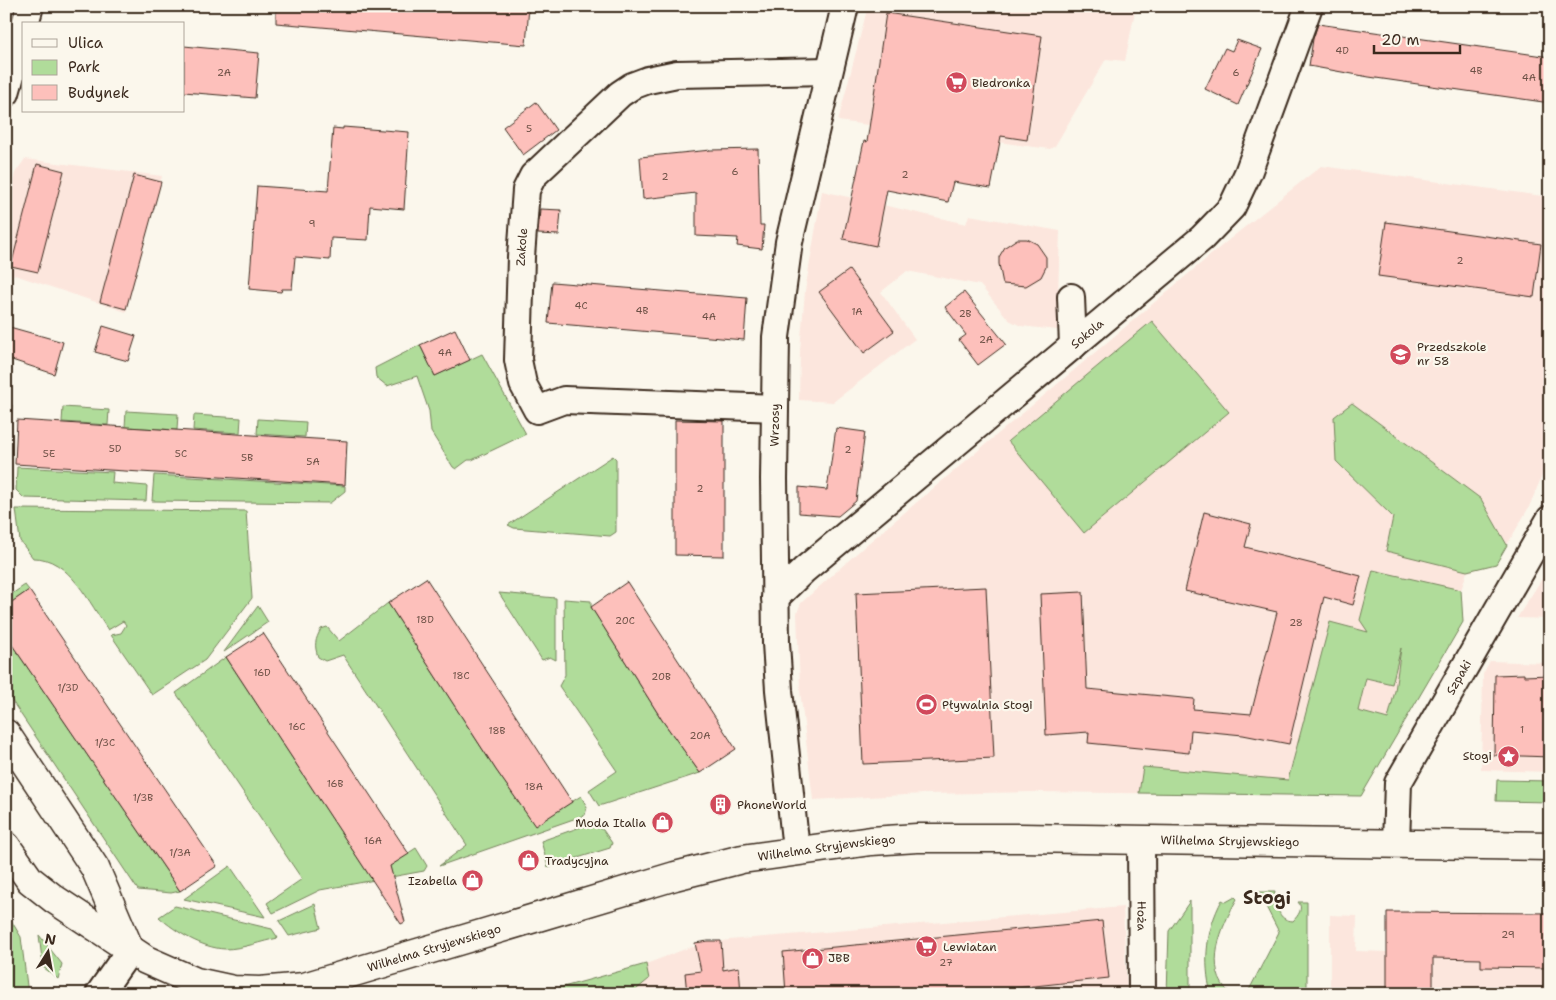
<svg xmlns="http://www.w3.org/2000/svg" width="1556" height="1000" font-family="'Shantell Sans',sans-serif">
	<rect width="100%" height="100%" fill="#fbf7ec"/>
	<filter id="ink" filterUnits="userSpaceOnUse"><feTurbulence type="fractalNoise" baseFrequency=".02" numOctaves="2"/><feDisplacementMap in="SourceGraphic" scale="10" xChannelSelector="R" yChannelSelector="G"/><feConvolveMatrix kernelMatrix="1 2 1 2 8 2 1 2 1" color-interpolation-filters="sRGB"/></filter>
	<g filter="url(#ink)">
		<g fill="#fce6dd">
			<path d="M868,6H1136L1125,61L1106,59L1055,146L1050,149L838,121Z"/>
			<path d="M25,159L162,176L126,312L6,272V208L15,173Z"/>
			<path d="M1321,166L1550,197V457L1529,507L1496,564L1467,572L1461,590L1463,622L1361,796L1035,792L924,794L813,800L800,690L797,613L801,603L866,545L1231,238Z"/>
			<path d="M822,191L966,224L969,215L1060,231L1057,330L1021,326L1009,320L980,285L907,271L881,292L915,339L833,402L799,400L800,350L805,291Z"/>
			<path d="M1550,566V619L1517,618Z"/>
			<path d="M1490,661L1550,663V772L1481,770L1483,674Z"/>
			<path d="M1123,907L1127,994H538L646,964L688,948L729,940Z"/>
			<path d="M1387,911L1550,913V994H1330V915L1357,916L1356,951L1387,952Z"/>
		</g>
		<g fill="#b0dc9a" stroke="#76835c" fill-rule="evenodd">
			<path d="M1152,321L1229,412L1084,533L1008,441Z"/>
			<path d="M420,345L435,376L482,354L526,434L472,460H468L456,469L453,467L431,432L429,411L417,376L387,386L376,377L375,368Z"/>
			<path d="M1352,403L1481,499L1507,545L1496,564L1467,571L1386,551L1393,517L1336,461L1334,417Z"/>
			<path d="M6,405H12L6,480Z"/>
			<path d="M63,407L109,410L108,425L62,422Z"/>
			<path d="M126,411L178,414L177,430L125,427Z"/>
			<path d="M194,415L241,418L240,433L193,430Z"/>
			<path d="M258,419L306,422L305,437L257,434Z"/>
			<path d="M613,456L616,459V532L610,536L514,528L508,525Z"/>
			<path d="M17,467L113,472L112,483L147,486L146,501L24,498L16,490Z"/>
			<path d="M154,475L345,486V491L330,503L152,501Z"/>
			<path d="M16,509L246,511L252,598L205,660L152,695L111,635L121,633L126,625L123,621L108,630C90,604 69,557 33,558L20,541Z"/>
			<path d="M1373,570L1461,590L1463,622L1361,796L1139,793L1143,767L1288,780L1330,622L1368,632L1360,620ZM1401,648L1395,691L1388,719L1358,711L1366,678L1392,684Z"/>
			<path d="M25,585L29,590L6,606V598Z"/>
			<path d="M499,593L556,598V660L550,657L542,660Z"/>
			<path d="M564,599L591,601V607L662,720L700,773L599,806L589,790L617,771L559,686L565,675Z"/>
			<path d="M388,603L496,770L535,825L581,796L587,807L585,815L439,866L467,845L343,655L325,661L318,657C314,645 315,640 321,629L327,627L339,641Z"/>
			<path d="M258,606L268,622L224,652Z"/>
			<path d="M6,636L180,891L171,893L138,890L6,692Z"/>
			<path d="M226,657L371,878L416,848L427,866L424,871L320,890L273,913L267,903L302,879L176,693Z"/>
			<path d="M1497,780L1550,781V802L1496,801Z"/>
			<path d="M589,824L603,830L612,843L610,848L548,867L541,841Z"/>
			<path d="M230,866L265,917L184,899Z"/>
			<path d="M1255,892H1275L1274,896L1279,900C1277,912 1280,920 1293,921C1298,916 1304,908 1298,902H1307V994H1247L1279,932L1262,899L1259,895L1254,897Z"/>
			<path d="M1235,897L1237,899C1222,925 1202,970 1231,994H1211C1203,961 1206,930 1222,900L1226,902Z"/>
			<path d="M1190,901V994H1167L1169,931Z"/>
			<path d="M315,904L321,928L289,936L279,921Z"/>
			<path d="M175,906L272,929L278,938C262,941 242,949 225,949C202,948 176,932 159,917Z"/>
			<path d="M6,912L21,937L28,994H6Z"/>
			<path d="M39,935L62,964L58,979L43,967Z"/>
			<path d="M646,964L649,979L631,994H538Z"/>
		</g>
		<g fill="#fdc0bb" stroke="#3b2a1e">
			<path d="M276,6H529L526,45L276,23Z"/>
			<path d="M886,13L1042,36L1027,140L1001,136L991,188L953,182L948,202L887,190L876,246L843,239L864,141L867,142Z"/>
			<path d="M1318,24L1550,57V103L1369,77L1309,66L1313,39Z"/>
			<path d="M1237,40L1262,49L1238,105L1205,89L1225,48L1232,51Z"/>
			<path d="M184,46L259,53L255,98L184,92Z"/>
			<path d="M536,102L556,130L523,155L503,127Z"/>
			<path d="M343,127L409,132L404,209L370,206L368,240L331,238L330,260L295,257L292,289H282L281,292L249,289L257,186L328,191L333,128L343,129Z"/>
			<path d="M758,149L760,225H764L762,249L737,246L738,238L696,236V193L643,199L640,157L711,150Z"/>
			<path d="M37,164L64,171L38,272L11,266Z"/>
			<path d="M134,175L161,182L126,309L100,302Z"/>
			<path d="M540,209L561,210L559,235L538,234Z"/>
			<path d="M1386,222L1541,244L1534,297L1378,276Z"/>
			<path d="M1017,239H1027L1037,244L1046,257V267L1041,277L1026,286L1003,284L999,264V257L1005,247Z"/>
			<path d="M849,270L894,331L864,353L819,292Z"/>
			<path d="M552,282L747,298L744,340L548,323Z"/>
			<path d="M964,292L1006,344L978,365L959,340L966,335L945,307Z"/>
			<path d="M6,326L63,342L54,374L6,358Z"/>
			<path d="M103,326L136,336L128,361L95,352Z"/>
			<path d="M455,329L470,360L435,376L420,345Z"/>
			<path d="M17,420L347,441L345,485L15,464Z"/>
			<path d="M675,420L724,421V556L675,555Z"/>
			<path d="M836,428L865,432L856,501L838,516L799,513V487L827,490Z"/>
			<path d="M1204,512L1251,524L1245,547L1361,576L1353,605L1324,597L1289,744L1243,735L1191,730L1189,753L1088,743L1089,732L1046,735L1040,594L1083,592L1087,689L1194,699L1193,709L1251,714L1277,612L1185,591Z"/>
			<path d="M426,578L572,802L535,826L496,770L388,603Z"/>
			<path d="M627,582L736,749L700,773L662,720L591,607Z"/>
			<path d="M986,587L994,758L863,764L856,593Z"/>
			<path d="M29,590L217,866L180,891L6,636V606Z"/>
			<path d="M263,633L409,854L390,866L405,922L401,924L226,657Z"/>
			<path d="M1524,674V676L1550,675V757L1494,755L1495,675Z"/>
			<path d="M1387,912L1550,913V968L1481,967V959L1433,958V994H1387Z"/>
			<path d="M1102,921L1109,978L1016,988L1017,994H786L783,952Z"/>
			<path d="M708,941H721L723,970L739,967L741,994H687L685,973L701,971L695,943Z"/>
		</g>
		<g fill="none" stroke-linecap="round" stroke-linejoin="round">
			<defs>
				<g id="street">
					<path d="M25,24L30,6"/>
					<path d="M6,93L24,29"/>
					<path d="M1071,297L1073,346"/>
					<path id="s1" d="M774,408L564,400L537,410L523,384L518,360L521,257L526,190L533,176L620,94L632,86L648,80L677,74L829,71"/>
					<path id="s2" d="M775,598L804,570L1202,238L1232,207L1248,173L1309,6"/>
					<path id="s3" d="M1141,840L1142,994"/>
					<path id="s4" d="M1396,843L1398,783L1550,519"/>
					<path id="s5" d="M796,850L779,690L776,643L774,479L776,337L789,242L845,6"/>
					<path d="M99,994L130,950"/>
				</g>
				<g id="secondary">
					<path d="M6,734L95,868L130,950"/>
					<path id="s6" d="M6,846L30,880L54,899L146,960L196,982L233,990L260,991L304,987L675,876L742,859L871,841L917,838H1020L1550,846"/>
				</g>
			</defs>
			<use href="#street" stroke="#3b2a1e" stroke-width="30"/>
			<use href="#secondary" stroke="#3b2a1e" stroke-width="31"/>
			<use href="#street" stroke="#fbf7ec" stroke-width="26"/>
			<use href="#secondary" stroke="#fbf7ec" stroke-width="28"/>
		</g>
	</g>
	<defs>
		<symbol id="supermarket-disc" viewBox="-11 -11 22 22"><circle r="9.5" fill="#d1495b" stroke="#fbf7ec"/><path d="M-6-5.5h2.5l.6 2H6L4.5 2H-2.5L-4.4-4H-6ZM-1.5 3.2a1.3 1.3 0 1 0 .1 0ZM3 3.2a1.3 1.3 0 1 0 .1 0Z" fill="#fff"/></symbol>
		<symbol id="school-disc" viewBox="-11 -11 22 22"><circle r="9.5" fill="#d1495b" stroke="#fbf7ec"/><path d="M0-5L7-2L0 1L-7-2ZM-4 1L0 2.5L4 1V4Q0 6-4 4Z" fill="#fff"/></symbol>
		<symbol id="stadium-disc" viewBox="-11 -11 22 22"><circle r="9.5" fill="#d1495b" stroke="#fbf7ec"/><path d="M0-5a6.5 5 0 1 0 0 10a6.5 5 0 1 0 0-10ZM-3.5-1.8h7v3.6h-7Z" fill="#fff"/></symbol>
		<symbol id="sight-disc" viewBox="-11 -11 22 22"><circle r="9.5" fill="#d1495b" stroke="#fbf7ec"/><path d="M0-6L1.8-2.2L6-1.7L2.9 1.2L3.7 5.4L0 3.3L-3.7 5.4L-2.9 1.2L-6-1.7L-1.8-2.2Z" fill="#fff"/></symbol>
		<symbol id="building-disc" viewBox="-11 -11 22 22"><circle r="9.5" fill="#d1495b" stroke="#fbf7ec"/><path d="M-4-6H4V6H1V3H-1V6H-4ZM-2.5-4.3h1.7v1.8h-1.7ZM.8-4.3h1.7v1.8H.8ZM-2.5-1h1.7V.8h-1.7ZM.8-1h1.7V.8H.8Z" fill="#fff"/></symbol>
		<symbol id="shop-disc" viewBox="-11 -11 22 22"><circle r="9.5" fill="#d1495b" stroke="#fbf7ec"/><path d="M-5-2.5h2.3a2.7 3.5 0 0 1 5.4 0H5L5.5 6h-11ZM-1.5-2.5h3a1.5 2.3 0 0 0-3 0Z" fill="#fff"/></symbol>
	</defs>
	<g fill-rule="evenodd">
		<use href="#supermarket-disc" x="944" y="70" width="25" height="25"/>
		<use href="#school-disc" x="1388" y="342" width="25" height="25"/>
		<use href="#stadium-disc" x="914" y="692" width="25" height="25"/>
		<use href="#sight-disc" x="1496" y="744" width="25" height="25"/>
		<use href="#building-disc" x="708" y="792" width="25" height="25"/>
		<use href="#shop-disc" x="650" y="810" width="25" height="25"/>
		<use href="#shop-disc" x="516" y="848" width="25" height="25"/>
		<use href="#shop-disc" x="460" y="868" width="25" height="25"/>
		<use href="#supermarket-disc" x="914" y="934" width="25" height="25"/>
		<use href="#shop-disc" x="800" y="946" width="25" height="25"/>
	</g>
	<g text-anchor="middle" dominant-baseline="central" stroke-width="4.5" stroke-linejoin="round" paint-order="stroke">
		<g font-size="10" fill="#6c5045">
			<text x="1342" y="50">4D</text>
			<text x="1476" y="70">4B</text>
			<text x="224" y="72">2A</text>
			<text x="1236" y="72">6</text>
			<text x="1529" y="77">4A</text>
			<text x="529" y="128">5</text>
			<text x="735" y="171">6</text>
			<text x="905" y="174">2</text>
			<text x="665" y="176">2</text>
			<text x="312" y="223">9</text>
			<text x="1460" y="260">2</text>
			<text x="581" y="305">4C</text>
			<text x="642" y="310">4B</text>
			<text x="857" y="311">1A</text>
			<text x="965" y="313">2B</text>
			<text x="709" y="316">4A</text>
			<text x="986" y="339">2A</text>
			<text x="445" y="352">4A</text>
			<text x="115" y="448">5D</text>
			<text x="848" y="449">2</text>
			<text x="49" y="453">5E</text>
			<text x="181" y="453">5C</text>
			<text x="247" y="457">5B</text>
			<text x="313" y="461">5A</text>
			<text x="700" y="488">2</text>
			<text x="425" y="619">18D</text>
			<text x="625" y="620">20C</text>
			<text x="1296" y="622">28</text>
			<text x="262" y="672">16D</text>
			<text x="461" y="675">18C</text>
			<text x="661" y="676">20B</text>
			<text x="68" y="687">1/3D</text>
			<text x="297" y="726">16C</text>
			<text x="1522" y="729">1</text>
			<text x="497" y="730">18B</text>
			<text x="700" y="735">20A</text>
			<text x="105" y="742">1/3C</text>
			<text x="335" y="783">16B</text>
			<text x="534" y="786">18A</text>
			<text x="143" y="797">1/3B</text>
			<text x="373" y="840">16A</text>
			<text x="180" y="852">1/3A</text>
			<text x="1508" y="934">29</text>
			<text x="946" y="962">27</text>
		</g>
		<g font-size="12" fill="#3b2a1e" stroke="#fbf7ec" text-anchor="start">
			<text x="972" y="83">Biedronka</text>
			<text x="1417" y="347">Przedszkole<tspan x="1417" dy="14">nr 58</tspan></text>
			<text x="942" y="705">Pływalnia Stogi</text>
			<text x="1492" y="756" text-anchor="end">Stogi</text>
			<text x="737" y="805">PhoneWorld</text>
			<text x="646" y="823" text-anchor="end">Moda Italia</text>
			<text x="545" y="861">Tradycyjna</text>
			<text x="457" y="881" text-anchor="end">Izabella</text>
			<text x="943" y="947">Lewiatan</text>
			<text x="828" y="958">JBB</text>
		</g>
		<g font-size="12" fill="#3b2a1e" stroke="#fbf7ec">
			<text stroke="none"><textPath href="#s1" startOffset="406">Zakole</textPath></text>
			<text stroke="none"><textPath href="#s2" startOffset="409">Sokola</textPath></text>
			<text stroke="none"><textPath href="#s5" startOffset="426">Wrzosy</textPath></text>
			<text stroke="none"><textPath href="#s4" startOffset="182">Szpaki</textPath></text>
			<text stroke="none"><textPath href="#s6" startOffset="1292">Wilhelma Stryjewskiego</textPath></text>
			<text stroke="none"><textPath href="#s6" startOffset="888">Wilhelma Stryjewskiego</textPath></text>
			<text stroke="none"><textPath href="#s3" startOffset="76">Hoża</textPath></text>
			<text stroke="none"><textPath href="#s6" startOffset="482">Wilhelma Stryjewskiego</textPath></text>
		</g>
		<g font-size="18" font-weight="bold" fill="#3b2a1e" stroke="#fbf7ec">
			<text x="1267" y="898">Stogi</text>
		</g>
	</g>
	<rect width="1556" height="1000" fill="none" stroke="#fbf7ec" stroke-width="25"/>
	<rect x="12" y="12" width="1531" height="975" fill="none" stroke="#3b2a1e" stroke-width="2" filter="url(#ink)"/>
	<rect x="22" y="22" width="162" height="90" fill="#fbf7ec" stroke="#aea59a"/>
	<rect x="32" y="39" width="25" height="8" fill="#fbf7ec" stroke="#aea59a"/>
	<text x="68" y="48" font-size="15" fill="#3b2a1e">Ulica</text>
	<rect x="32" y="60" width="25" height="15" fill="#b0dc9a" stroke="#aea59a"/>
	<text x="68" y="72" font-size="15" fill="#3b2a1e">Park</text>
	<rect x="32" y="85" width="25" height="15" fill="#fdc0bb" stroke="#aea59a"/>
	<text x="68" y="98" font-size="15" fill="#3b2a1e">Budynek</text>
	<g transform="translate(48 952) rotate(11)" stroke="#fbf7ec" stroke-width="4" paint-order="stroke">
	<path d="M0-4L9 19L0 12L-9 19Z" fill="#3b2a1e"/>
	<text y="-8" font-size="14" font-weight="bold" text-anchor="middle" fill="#3b2a1e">N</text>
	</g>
	<path d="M1374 45v8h86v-8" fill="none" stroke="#3b2a1e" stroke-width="2.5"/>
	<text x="1381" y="45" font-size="15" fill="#3b2a1e" stroke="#fbf7ec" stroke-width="4" paint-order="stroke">20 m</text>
</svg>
